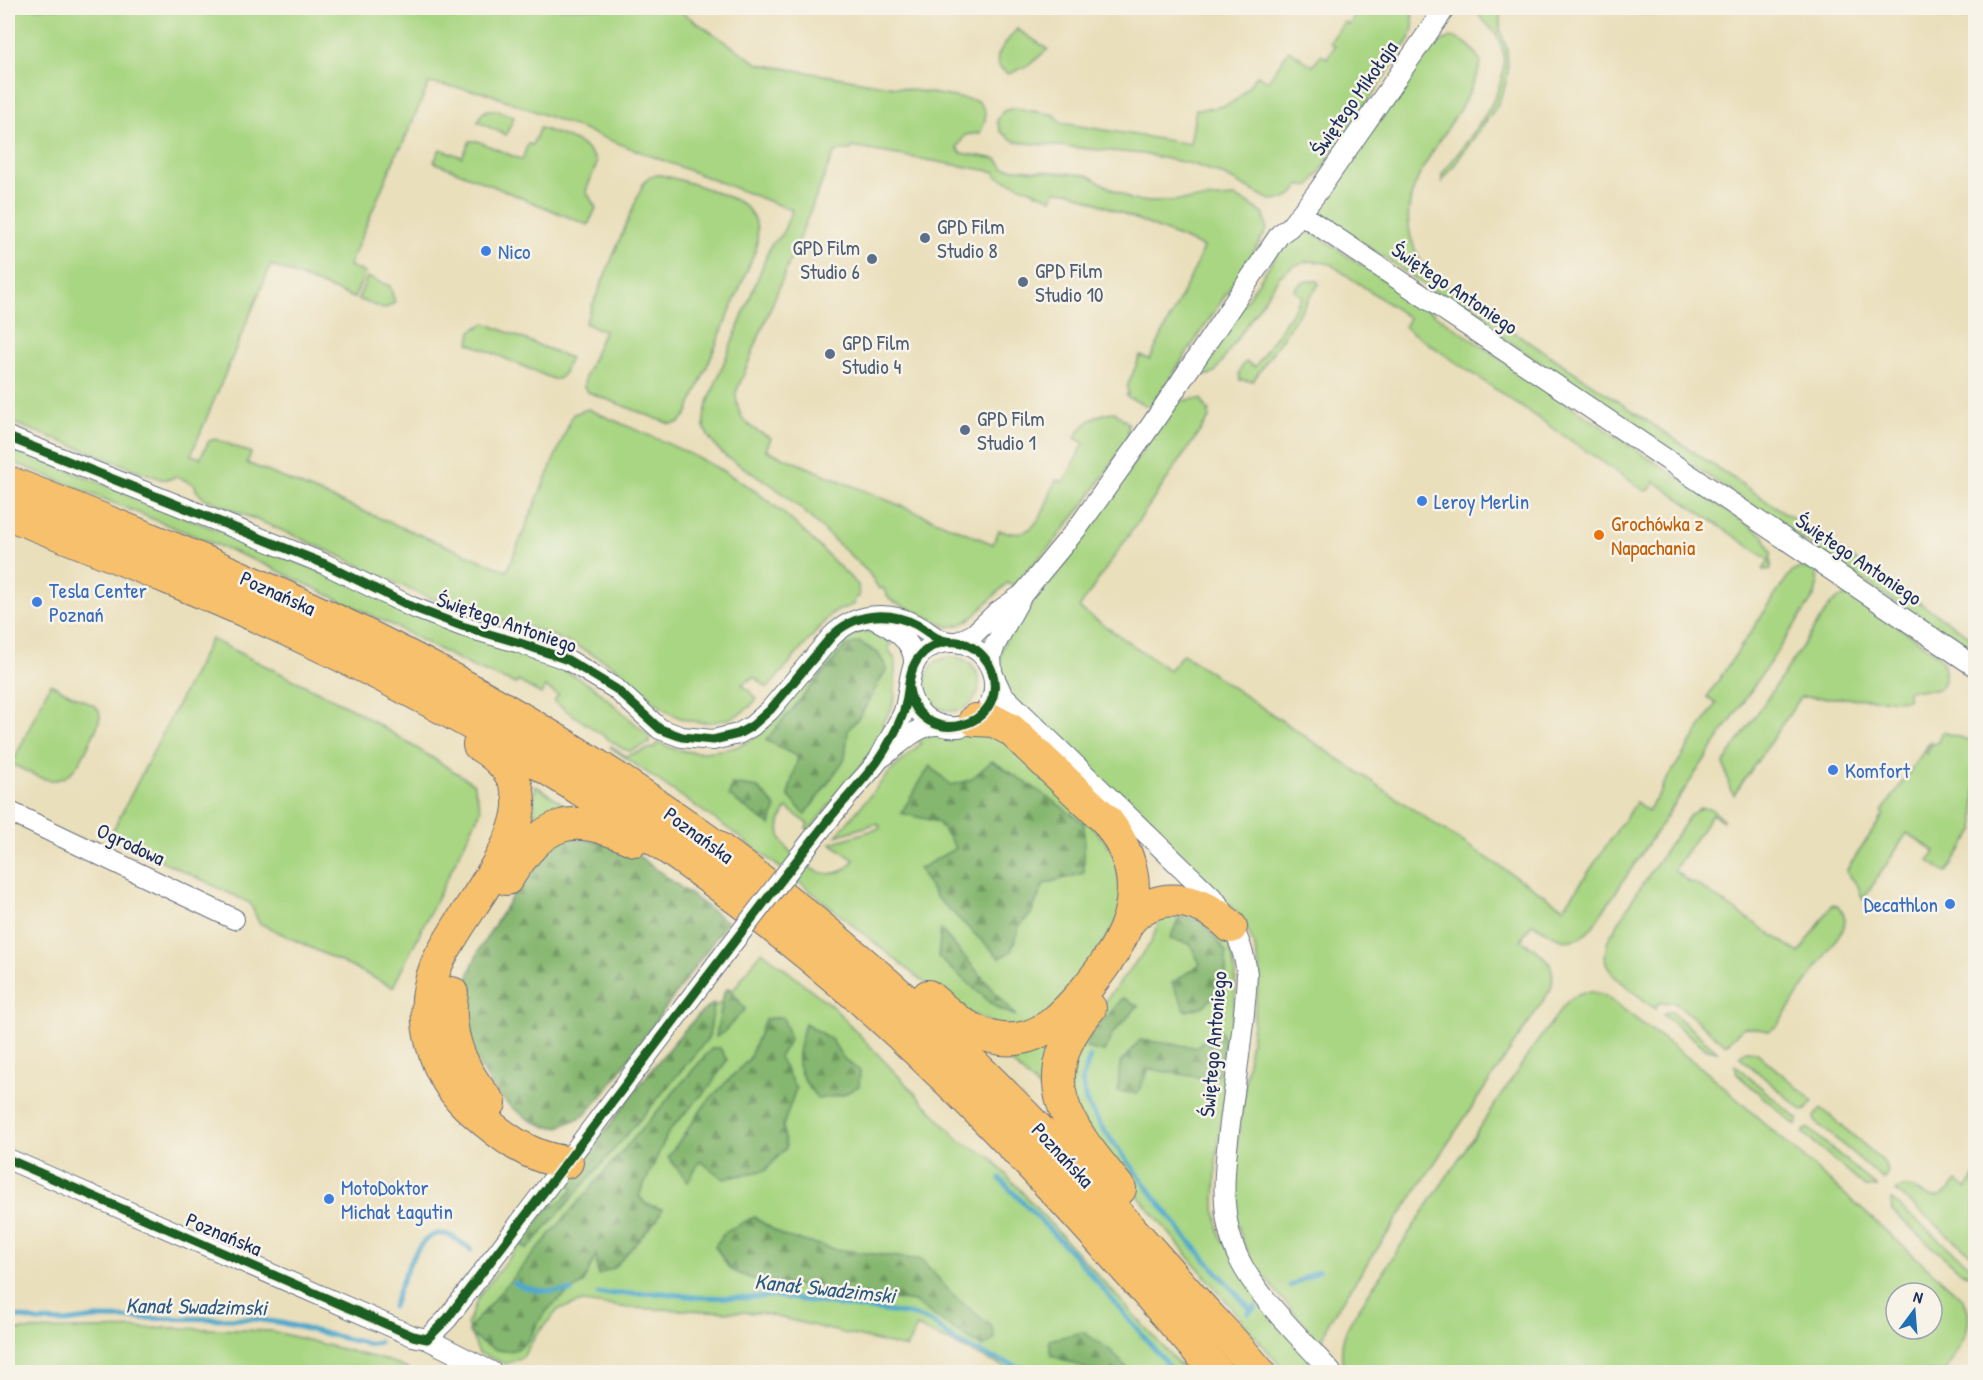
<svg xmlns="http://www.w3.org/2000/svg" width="1983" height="1380" font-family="'Patrick Hand',sans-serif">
	<defs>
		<pattern id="forest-firs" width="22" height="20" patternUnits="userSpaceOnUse" patternTransform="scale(1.5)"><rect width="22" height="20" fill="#86b770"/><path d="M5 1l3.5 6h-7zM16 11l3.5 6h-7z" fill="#6d955f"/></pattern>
	</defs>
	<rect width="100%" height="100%" fill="#f7f3e8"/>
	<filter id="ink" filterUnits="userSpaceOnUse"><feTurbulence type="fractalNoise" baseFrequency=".0167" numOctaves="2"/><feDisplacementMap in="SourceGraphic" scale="12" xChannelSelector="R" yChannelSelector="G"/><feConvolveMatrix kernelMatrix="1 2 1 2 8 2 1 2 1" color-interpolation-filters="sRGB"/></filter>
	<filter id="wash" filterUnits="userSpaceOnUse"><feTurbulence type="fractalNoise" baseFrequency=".008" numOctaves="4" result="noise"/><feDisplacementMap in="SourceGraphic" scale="24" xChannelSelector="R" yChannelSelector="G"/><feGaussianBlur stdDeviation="1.35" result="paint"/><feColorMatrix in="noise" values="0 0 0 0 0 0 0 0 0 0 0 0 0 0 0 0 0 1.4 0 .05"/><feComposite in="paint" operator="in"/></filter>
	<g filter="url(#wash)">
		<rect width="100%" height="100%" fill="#eadfbb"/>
		<g fill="#a9d682" stroke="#628270" stroke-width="1.5" fill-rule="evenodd">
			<path d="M8,8H675L759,64L978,101C989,112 986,121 980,133L965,135L957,148L961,153L997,159L1004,168L1087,175L1132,200L1150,202L1235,197L1250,204L1264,215L1267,229L1250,258L1153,404L1146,406L1126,396L1128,393L1127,387L1140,356L1150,359L1196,266L1203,247L1071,192L1055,191L1052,199L996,176V172L852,147L851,150H840L833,155L736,393C737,420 747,427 771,438L766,450L993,544L999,530C1037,545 1044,508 1056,480L1064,482L1084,443L1075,438C1083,422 1098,413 1115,412L1128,423V439L1088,499L1054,542L1013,586L1007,583L972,618L962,624L949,627L890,600L883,588L879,589L869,573L797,505L769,483L725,456L716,447L708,436L704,426V417L707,405L771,245L782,235L792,210L487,93L429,83L401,148H399L349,266L365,273L354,298L271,265L191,455L200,458L209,441L216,439L251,453L247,463L507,571L573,414L588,409C650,437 717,460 771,503C802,527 830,558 858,585L859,597H856L853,605L832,613L768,688L754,677L742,684L757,699C740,720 713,726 687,720C660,714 640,685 618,669C604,660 589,652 574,645C527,622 472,616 423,595C388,581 354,562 320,547C281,529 241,514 202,497L196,490L195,485L176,476L170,479H161L8,421Z"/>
			<path d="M1354,8H1410C1415,19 1414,27 1410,39L1311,185L1308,187L1300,185L1293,194L1285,199L1270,200L1221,174L1192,164L1143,154L1016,142L1001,132L997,121L1003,111L1015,108L1055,115L1061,123L1190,144L1196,109C1232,108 1237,103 1257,75L1268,81L1289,50L1313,66L1321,55L1327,58L1335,46L1330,42L1344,22L1349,25L1357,12Z"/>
			<path d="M1474,8H1500V29L1507,50L1508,72L1504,89L1497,106L1442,182V174C1467,140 1520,85 1499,40C1493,27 1480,20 1474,8Z"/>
			<path d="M1017,29L1048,49L1029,65L1009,74C984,62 1006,43 1017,29Z"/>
			<path d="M1451,37C1466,40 1474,49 1481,63C1459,141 1365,193 1432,277L1975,640V656L1324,217L1322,210L1323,203L1430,46Z"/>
			<path d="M488,110H497L514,117L506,135L478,122L482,113Z"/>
			<path d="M540,128C561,136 587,140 597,163L586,191L596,208L588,225L434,162L440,149L462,157L470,141H477L522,160L528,144L532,145Z"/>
			<path d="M659,175C674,177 737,197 746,207C758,220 759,233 756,249L687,414L679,423L670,424L588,392L584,387L585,377L604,331L585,323L643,184L650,176Z"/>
			<path d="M1309,233L1318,236L1763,535L1771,552V569L1763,570L1769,560L1655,482L1649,490L1645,491L1404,327L1409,318L1330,264C1309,258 1295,262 1279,277L1215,372L1209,375L1200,374L1199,371L1285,242L1297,234Z"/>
			<path d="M367,277L390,286L395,303L384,309L358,299Z"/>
			<path d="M1307,281H1317L1319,284L1253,381L1240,380C1238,372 1240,368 1246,362L1255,367L1302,297L1294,290L1300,284Z"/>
			<path d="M485,323L570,358L563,375L558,379H553L469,343L471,331Z"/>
			<path d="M1194,399H1201L1209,412V418L1079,608L1169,670L1183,654L1426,818L1564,908L1636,802L1648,811L1663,788L1662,787L1716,704L1707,697L1789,575C1796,567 1807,566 1816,572L1818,581L1815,595L1591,929C1569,952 1552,934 1532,923L1521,940C1542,954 1558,961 1551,989L1329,1321L1321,1345L1255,1266L1243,1243L1234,1211L1233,1174L1260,971C1257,950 1251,934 1241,916L1013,697L999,666L1000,653L1010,629L1069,558L1174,404L1178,401Z"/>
			<path d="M8,446L561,668L595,688L650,737L648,741L650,743L630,751L623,749L554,702L558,695L545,687L541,694L518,681L516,684L473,667L392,625L266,565L8,460Z"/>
			<path d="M1848,596L1855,597L1936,653C1946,663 1948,674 1941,687L1936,690H1908V700L1801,697L1734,795L1730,790L1724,763L1830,605L1839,598Z"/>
			<path d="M853,631C869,632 879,634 891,644L888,648L895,660V697L891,710L882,724L888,728L859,769L809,830L806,828L808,824L787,808C771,831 782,846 800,861C817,875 839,881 854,860L831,843L880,828L878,823L836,836L889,773L921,743L917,739L927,734H1007L1116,853L1123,912L1055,1014L1011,1032L963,1010L916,976L803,885L730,830L610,747L611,746L626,756L655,747L658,742C674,751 693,754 712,751C721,750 731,749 739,746C773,732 791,697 814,670C826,655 838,642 853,631Z"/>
			<path d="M211,639L353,709L473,783L481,810L393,987L259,923L250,903L110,836Z"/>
			<circle cx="952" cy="684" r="27"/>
			<path d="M50,684L95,706L99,710L100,717C98,729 90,741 85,752C63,796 43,779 8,762V755L15,758Z"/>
			<path d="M1943,732L1975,742V829L1946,873L1929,861L1935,851L1907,833L1863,900L1858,886L1846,871L1884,814L1882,812L1930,742H1931L1925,752L1927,754L1932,744L1938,743Z"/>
			<path d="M535,786L541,789L576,812L528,829L534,813Z"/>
			<path d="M1700,808L1711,809L1723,819V821L1712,814L1674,870L1691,883L1693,882L1799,953L1832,905C1844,906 1847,919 1843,929L1777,1026L1769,1031L1745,1027L1741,1029L1726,1045L1675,1002L1659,1003L1655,1009L1614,976L1606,963L1605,955L1608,940L1635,895L1690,815Z"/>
			<path d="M1175,908C1186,913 1210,923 1219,930C1234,944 1235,971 1236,990L1216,1163L1215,1209L1220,1236L1320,1372H1285L1114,1167L1068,1099L1079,1034L1151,943L1163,911Z"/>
			<path d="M762,951L833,1007L960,1141L989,1156L1186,1372H1015L917,1327L906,1348L761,1313L630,1308L583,1302L559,1309L536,1335L523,1357L506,1364L479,1353L467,1325L479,1296L693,1025L730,994Z"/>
			<path d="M1584,992H1593L1604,995L1703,1069L1963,1299C1979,1324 1957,1350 1945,1372H1344C1335,1335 1352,1320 1371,1290L1534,1046L1566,1003L1576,995ZM1896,1293H1932V1329H1896Z"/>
			<path d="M1666,1012H1672L1717,1051L1707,1049L1663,1015Z"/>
			<path d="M1065,1026L1051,1100L1010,1061L1009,1057L1031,1054L1040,1050Z"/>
			<path d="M1746,1051L1756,1052L1813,1101L1806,1110L1803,1111L1739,1056Z"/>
			<path d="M1735,1065L1798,1119L1796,1126L1737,1074Z"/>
			<path d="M1821,1108L1884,1162L1888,1171L1884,1180L1815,1121L1814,1117Z"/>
			<path d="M1806,1129H1809L1877,1187H1865L1803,1133Z"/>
			<path d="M1975,1176V1258L1896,1191C1917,1173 1928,1220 1957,1181L1967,1188Z"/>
			<path d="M1891,1199L1975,1270V1276L1960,1271L1892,1211Z"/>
			<path d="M175,1328L272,1331L392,1362L414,1372H8V1330Z"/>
		</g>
		<g fill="url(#forest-firs)" stroke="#507367" stroke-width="1.5">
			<path d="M859,642L878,653L887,668L860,716L848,730L845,759L805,815L788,795L798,757L766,740L845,647Z"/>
			<path d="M992,761L1032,786L1084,823V873L1044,884L1031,914L1020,925L1011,951L1000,958L936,897L919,869L956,848L938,822L901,813L930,766L951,785L970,780Z"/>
			<path d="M732,784L758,788L776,807L770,825L729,796Z"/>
			<path d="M569,837L625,846L727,922L607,1089L584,1116L559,1127H547L530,1120L510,1106L494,1090L469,1048L464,996L470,971L480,948L533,863L550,845Z"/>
			<path d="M1179,917L1201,921L1226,952V982L1204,1006L1186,1011L1172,983L1200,964L1190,944L1170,939Z"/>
			<path d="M941,930L1016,1016L997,1008L938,957Z"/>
			<path d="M729,988L745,1009L722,1034L716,1037L724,992Z"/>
			<path d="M1123,998L1138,1006L1113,1033L1104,1052L1085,1048L1095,1030Z"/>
			<path d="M714,1004L709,1037L654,1103L527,1250L521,1244L526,1233L545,1210L559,1203L573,1190L568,1181C590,1152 690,1011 714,1004Z"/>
			<path d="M783,1017L790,1040L779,1057L796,1088L783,1126L786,1148L766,1170L724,1179L700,1161L688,1182L668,1157L706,1103L749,1059L765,1019Z"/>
			<path d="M805,1023L832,1040L843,1058L860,1071L859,1086L843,1095L818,1099C792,1067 795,1061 805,1023Z"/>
			<path d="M1219,1029C1229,1043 1221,1065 1215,1080L1149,1069L1137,1094L1118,1091L1120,1063L1140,1040L1195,1047Z"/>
			<path d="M712,1048H720L727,1060L711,1085L669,1131L639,1196L646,1204L662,1209L658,1218L614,1268L598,1275L596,1255L583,1284C569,1291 555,1301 545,1313C537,1322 533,1336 524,1344C508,1360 482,1345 469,1333L470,1327Z"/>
			<path d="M754,1217L783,1236L835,1249L922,1260L954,1296L991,1326L995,1339L983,1347L958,1332L914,1302L752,1279L730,1270L715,1246L726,1231Z"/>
			<path d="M1083,1332L1110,1350L1131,1372H1094L1051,1355L1049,1340Z"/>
		</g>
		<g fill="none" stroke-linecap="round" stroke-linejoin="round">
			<g stroke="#4fa9cc" stroke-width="5">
				<path d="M1090,1057L1082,1080L1086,1102L1103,1129L1183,1234L1251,1310"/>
				<path d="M1000,1179L1074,1255L1174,1372"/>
				<path d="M515,1283C532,1293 551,1291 571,1291"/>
				<path d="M1290,1286L1318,1271"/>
				<path d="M598,1294L663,1293L696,1297L747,1298L773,1296L913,1315L931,1322L956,1342L993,1358L1034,1372"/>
				<path d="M393,1307C400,1287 416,1230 443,1234C453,1235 463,1244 471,1250"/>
				<path d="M1248,1313L1255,1307"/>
				<path d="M10,1315L37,1321L66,1322L95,1318L255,1319L282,1323L368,1344L379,1342"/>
			</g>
		</g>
	</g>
	<g filter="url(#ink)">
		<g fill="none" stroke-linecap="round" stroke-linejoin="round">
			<defs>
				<g id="street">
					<path d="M1301,214L1976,667"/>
					<path d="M8,437L325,564L412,607L462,626L520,643L568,660L616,689L660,729L682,737L713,740L738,734L752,726L770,710L831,637C854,613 889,610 918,626C930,632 936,641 951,642"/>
					<path d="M870,617C889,626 916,640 914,664"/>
					<path d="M958,642L974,634L996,613L1019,597"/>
					<path d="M992,670L991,657L995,645L1022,595L1079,526L1152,424L1280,234L1290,227L1319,190L1445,8"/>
					<path d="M994,677L1002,694L1215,900C1232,922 1244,947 1247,974C1245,1021 1237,1069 1231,1115C1225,1163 1217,1214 1239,1259C1260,1301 1301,1337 1331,1372"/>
					<path d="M882,757C900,745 918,723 940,725"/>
					<path d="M8,811L234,919"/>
					<path d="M812,840C826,823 839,807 852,791C861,780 872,770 879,759C884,750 889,740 894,731C897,724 902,718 904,711C911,691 906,668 923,652C941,637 969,639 984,657C993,668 996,682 993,696C980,742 917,735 909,689"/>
					<path d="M8,1159L413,1336L427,1339L492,1372"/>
					<path d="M427,1339L447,1319L718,962"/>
				</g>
				<g id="primary">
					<path d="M8,482C160,542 313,603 457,682C603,763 742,858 868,967C983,1066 1086,1177 1186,1291C1210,1318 1236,1344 1259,1372"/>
					<path d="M8,514C118,557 228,601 334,652C522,743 699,859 857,996C988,1111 1103,1242 1217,1372"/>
					<path d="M479,745C497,756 513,770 518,792C529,841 455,920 436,966C416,1016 433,1076 473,1111C500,1135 530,1159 567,1162"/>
					<path d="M507,879C545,819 570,811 634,840"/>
					<path d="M1127,924C1154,887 1203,898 1231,927"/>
					<path d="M452,993C446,1035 462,1072 490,1103"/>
					<path d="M928,996C949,1014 973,1036 1002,1039C1039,1043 1063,1016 1085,990C1109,961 1133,929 1133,889C1133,863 1122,841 1107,821L1011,730L994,721L975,720"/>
					<path d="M1090,1008C1028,1081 1069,1127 1120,1189"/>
				</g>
			</defs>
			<use href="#street" stroke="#636d7f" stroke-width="22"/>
			<use href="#primary" stroke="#636d7f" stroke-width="34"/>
			<use href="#street" stroke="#fff" stroke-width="20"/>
			<use href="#primary" stroke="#f7c06c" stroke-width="32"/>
			<defs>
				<path id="street-bridge" d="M718,962L812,840"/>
			</defs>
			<use href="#street-bridge" stroke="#636d7f" stroke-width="22" stroke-linecap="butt"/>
			<use href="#street-bridge" stroke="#fff" stroke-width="20"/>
			<defs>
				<g id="cycleway">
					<path d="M8,437L325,564L412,607L462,626L520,643L568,660L616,689L660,729L682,737L713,740L738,734L752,726L770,710L831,637C854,613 888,610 917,625C929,632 936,641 951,642"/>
					<path d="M8,1159L413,1336L427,1339L447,1319C487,1265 528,1213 569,1159C655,1046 741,931 829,819C844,800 862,782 877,762C886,749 896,731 902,716C911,696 905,673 920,656C932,642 951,638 968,645C979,650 988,660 992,671C1010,728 920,752 909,689"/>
				</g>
			</defs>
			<use href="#cycleway" stroke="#f7f3e8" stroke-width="13"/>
			<use href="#cycleway" stroke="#1b5e20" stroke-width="9"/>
		</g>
	</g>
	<g fill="#5c6f8a" stroke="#f7f3e8" stroke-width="2">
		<circle cx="925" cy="238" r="6"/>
		<circle cx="872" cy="259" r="6"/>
		<circle cx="1023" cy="282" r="6"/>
		<circle cx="830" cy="354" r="6"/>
		<circle cx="965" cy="430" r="6"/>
	</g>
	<g fill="#3f7fe0" stroke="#f7f3e8" stroke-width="2">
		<circle cx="486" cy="251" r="6"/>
		<circle cx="1422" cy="501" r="6"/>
		<circle cx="37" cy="602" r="6"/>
		<circle cx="1833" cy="770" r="6"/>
		<circle cx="1950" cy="904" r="6"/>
		<circle cx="329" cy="1199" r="6"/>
	</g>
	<circle fill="#e8710a" stroke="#f7f3e8" stroke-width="2" cx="1599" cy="535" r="6"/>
	<g text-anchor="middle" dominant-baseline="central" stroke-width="5" stroke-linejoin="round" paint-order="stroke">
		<g font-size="21" fill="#1b2f5e" stroke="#f7f3e8">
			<text transform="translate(1354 98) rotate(-55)">Świętego Mikołaja</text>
			<text transform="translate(1455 288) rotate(34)">Świętego Antoniego</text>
			<text transform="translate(1859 559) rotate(34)">Świętego Antoniego</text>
			<text transform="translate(278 593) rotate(24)">Poznańska</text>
			<text transform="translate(507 622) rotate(19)">Świętego Antoniego</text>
			<text transform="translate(699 835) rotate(36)">Poznańska</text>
			<text transform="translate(131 844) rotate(25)">Ogrodowa</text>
			<text transform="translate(1213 1044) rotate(-85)">Świętego Antoniego</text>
			<text transform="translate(1063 1155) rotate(47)">Poznańska</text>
			<text transform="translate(224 1234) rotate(23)">Poznańska</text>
		</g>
		<g font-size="21" fill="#4e5e75" stroke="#f7f3e8" text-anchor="start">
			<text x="937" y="226">GPD Film<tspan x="937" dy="24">Studio 8</tspan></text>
			<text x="860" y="247" text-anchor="end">GPD Film<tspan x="860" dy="24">Studio 6</tspan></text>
			<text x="1035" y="270">GPD Film<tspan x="1035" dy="24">Studio 10</tspan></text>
			<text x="842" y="342">GPD Film<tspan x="842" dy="24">Studio 4</tspan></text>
			<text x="977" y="418">GPD Film<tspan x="977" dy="24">Studio 1</tspan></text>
		</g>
		<g font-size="21" fill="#366cbe" stroke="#f7f3e8" text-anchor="start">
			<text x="498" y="251">Nico</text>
			<text x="1434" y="501">Leroy Merlin</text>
			<text x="49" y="590">Tesla Center<tspan x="49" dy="24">Poznań</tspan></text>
			<text x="1845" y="770">Komfort</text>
			<text x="1938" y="904" text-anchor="end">Decathlon</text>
			<text x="341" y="1187">MotoDoktor<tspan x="341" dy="24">Michał Łagutin</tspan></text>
		</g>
		<g font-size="21" fill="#c56008" stroke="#f7f3e8" text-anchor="start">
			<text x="1611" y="523">Grochówka z<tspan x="1611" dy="24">Napachania</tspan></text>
		</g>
		<g font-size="22" font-style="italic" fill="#2d5a84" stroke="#f7f3e8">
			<text transform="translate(825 1288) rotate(6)">Kanał Swadzimski</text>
			<text transform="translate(196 1306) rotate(1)">Kanał Swadzimski</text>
		</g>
	</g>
	<rect width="1983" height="1380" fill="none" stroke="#f7f3e8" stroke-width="30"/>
	<g transform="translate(1914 1311) rotate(16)"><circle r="28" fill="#f7f3e8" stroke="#9fa5b1" stroke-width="1.5"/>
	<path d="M0-4.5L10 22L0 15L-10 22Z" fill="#1f6fb2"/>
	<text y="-9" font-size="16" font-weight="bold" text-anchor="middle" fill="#1b2f5e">N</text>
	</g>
</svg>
